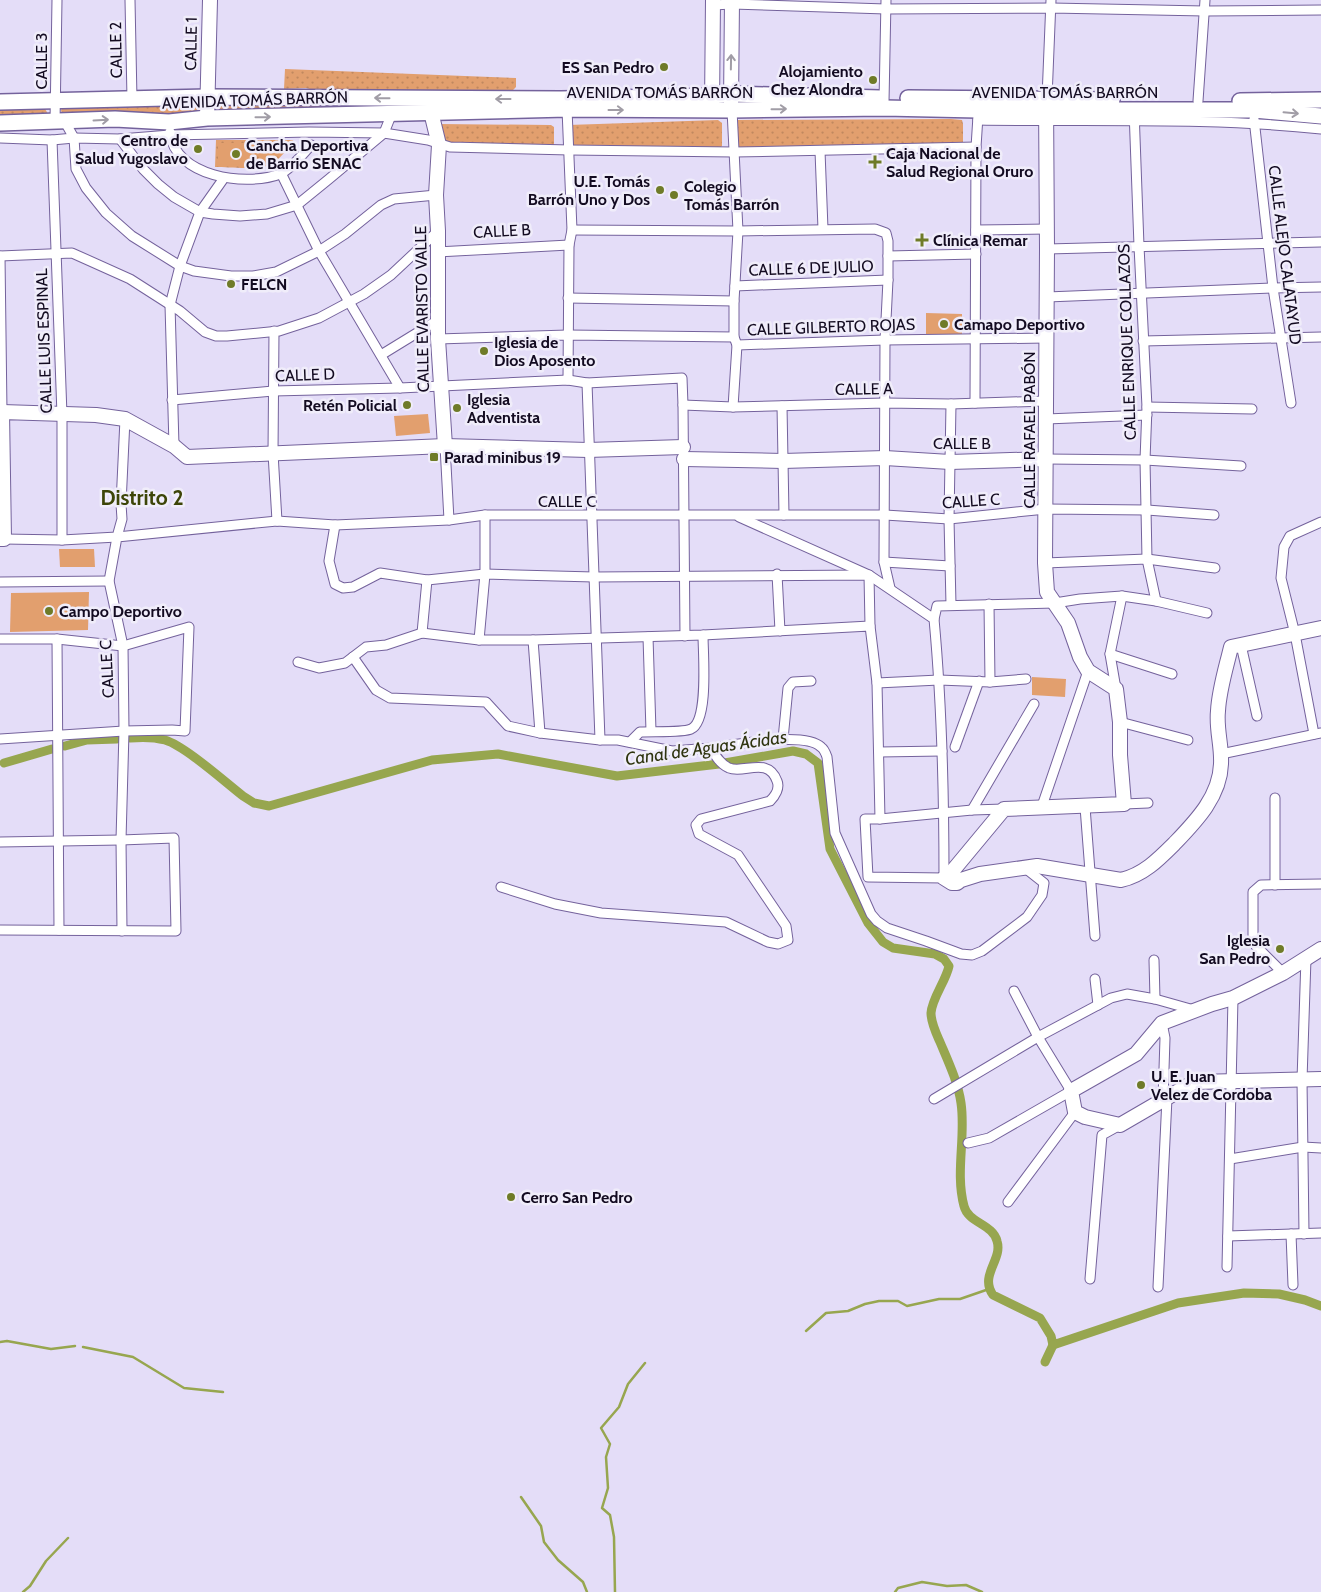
<svg xmlns="http://www.w3.org/2000/svg" width="1321" height="1592" font-family="Cabin,sans-serif">
	<defs>
		<pattern id="park-dots" width="8" height="8" patternUnits="userSpaceOnUse" patternTransform="scale(1.25)"><rect width="8" height="8" fill="#e29f6e"/><path d="M2 2h.1M6 6h.1" fill="none" stroke="#c1885f" stroke-width="1.8" stroke-linecap="round"/></pattern>
	</defs>
	<rect width="100%" height="100%" fill="#e4ddf8"/>
	<g fill="url(#park-dots)">
		<path d="M285,69L516,78V87L509,94L320,92L306,88L284,89Z"/>
		<path d="M415,102L420,108L220,113L215,109V103Z"/>
		<path d="M198,103L197,112L191,114L65,117L61,111L62,107Z"/>
		<path d="M0,107H44L48,114L0,119Z"/>
		<path d="M951,119L962,120L963,124V144L733,149L736,120Z"/>
		<path d="M718,120L722,123V146L719,149L564,146V128L568,125Z"/>
		<path d="M439,124L551,125L554,127V146L443,148Z"/>
		<path d="M216,140H293L294,143C287,149 281,157 274,163C262,171 230,167 215,167Z"/>
	</g>
	<g fill="#e29f6e">
		<path d="M218,143H254V165L218,164Z"/>
		<path d="M926,313L962,314V335L926,334Z"/>
		<path d="M428,414L430,433L396,436L394,416Z"/>
		<path d="M59,549H94L95,567H60Z"/>
		<path d="M89,592L88,630L10,632L11,593Z"/>
		<path d="M1032,677L1066,679L1065,697L1032,695Z"/>
	</g>
	<g fill="none" stroke-linecap="round" stroke-linejoin="round">
		<g stroke="#97a64f" stroke-width="2.5">
			<path d="M806,1331L826,1313L848,1311L865,1304L879,1301H898L907,1306L939,1299H960L989,1289"/>
			<path d="M0,1342L7,1341L51,1349L75,1346"/>
			<path d="M83,1347L133,1357L184,1388L223,1392"/>
			<path d="M521,1497L541,1526L544,1542L558,1560L583,1582L587,1592"/>
			<path d="M23,1592L30,1586L46,1561L68,1538"/>
			<path d="M615,1592L614,1537L610,1515L602,1508L608,1488L606,1457L610,1444L601,1428L619,1407L628,1384L645,1363"/>
			<path d="M895,1592L898,1588L922,1582L947,1586L966,1585L982,1592"/>
		</g>
		<g stroke="#97a64f" stroke-width="9">
			<path d="M130,738C141,737 154,737 165,740C185,746 225,782 243,796L254,803L269,806L432,760L498,754L617,776L719,764L793,751L806,754L818,763L830,849L868,923L883,942L893,948L935,954L944,959L949,966C946,981 932,998 931,1013C931,1023 936,1033 940,1042C948,1061 958,1082 961,1103C966,1136 955,1173 964,1206C968,1223 993,1224 997,1241C1003,1260 979,1275 993,1295L1040,1318L1051,1336L1053,1345L1178,1303L1244,1293L1279,1294L1305,1300L1321,1306"/>
			<path d="M65,746L87,740L117,739"/>
			<path d="M4,763L52,749"/>
			<path d="M1045,1362L1053,1345"/>
		</g>
		<defs>
			<g id="street">
				<path d="M130,0L132,99"/>
				<path d="M713,5L732,4L886,9L1051,8L1205,11L1321,10"/>
				<path d="M1047,98L1051,0"/>
				<path d="M1198,101L1205,0"/>
				<path d="M884,102L886,0"/>
				<path d="M567,109L572,230L569,245L568,380"/>
				<path d="M732,110L738,231L734,301V337L737,345L733,407"/>
				<path d="M1134,110L1139,246L1147,407L1145,460L1147,559L1156,601"/>
				<path d="M1254,119L1273,288L1291,403"/>
				<path d="M978,120C1092,122 1207,117 1321,129"/>
				<path d="M55,122L57,0"/>
				<path d="M65,122L74,138L76,169L86,188L106,213L132,236L180,266L194,271L231,276H253L276,272L319,251L345,234L381,205L394,199L436,195"/>
				<path d="M170,132C174,177 246,187 280,174C290,170 304,153 311,145"/>
				<path d="M0,138L52,140L74,138L120,139L170,135L309,132L384,133L428,140L450,147L570,150L734,152L976,147"/>
				<path d="M120,139L143,169L158,184L174,197L200,212L213,214L240,216L267,214L297,205L329,179L384,133L392,113"/>
				<path d="M52,140L62,415V540"/>
				<path d="M820,151L823,229"/>
				<path d="M281,173L319,251L400,388"/>
				<path d="M572,230L738,231L875,229L886,233L888,241V280L885,340L884,562L890,588"/>
				<path d="M976,230L1047,229"/>
				<path d="M1047,249L1321,242"/>
				<path d="M437,252L569,245"/>
				<path d="M0,256L72,253L130,279L180,311L205,332L216,336H227L279,331L319,318L364,294L391,275L438,231"/>
				<path d="M0,256L2,412L0,413"/>
				<path d="M888,256L976,254"/>
				<path d="M735,286L888,280"/>
				<path d="M1047,297L1273,288L1321,287"/>
				<path d="M568,298L734,301"/>
				<path d="M274,331L273,453L277,521"/>
				<path d="M438,339L568,335L734,337"/>
				<path d="M1143,341L1321,337"/>
				<path d="M737,345L885,340L1047,338"/>
				<path d="M381,355L438,320"/>
				<path d="M587,383L600,740"/>
				<path d="M172,400L273,391L400,388L568,380L587,383L682,378L683,405L685,636"/>
				<path d="M975,403L976,147L978,116"/>
				<path d="M683,405L733,407L885,403L951,404L1045,401"/>
				<path d="M782,406L784,515"/>
				<path d="M1147,407L1252,409"/>
				<path d="M1046,419L1147,415"/>
				<path d="M174,446L170,305L180,266L200,212L224,178"/>
				<path d="M445,446L449,520"/>
				<path d="M1046,459L1145,460L1241,466"/>
				<path d="M335,525L329,561L335,584L343,588L353,587L380,573L427,580L485,574L594,577L869,575L870,626"/>
				<path d="M4,539L62,540L117,537L122,519L121,504L125,419"/>
				<path d="M884,562L950,566"/>
				<path d="M1045,563L1147,559L1215,568"/>
				<path d="M777,574L780,631"/>
				<path d="M0,582L109,581"/>
				<path d="M989,604L990,682"/>
				<path d="M951,605L949,519L951,404"/>
				<path d="M934,619L937,606L1055,603L1080,599L1122,596"/>
				<path d="M422,633L427,580"/>
				<path d="M648,637L651,731"/>
				<path d="M0,639H57L123,646L189,627L185,731L172,730L124,731L0,739"/>
				<path d="M57,639L59,930"/>
				<path d="M479,640L485,574V515"/>
				<path d="M533,640L540,733"/>
				<path d="M1241,645L1257,716"/>
				<path d="M1110,654L1172,674"/>
				<path d="M353,657L376,690L390,698L486,702L508,726L540,733L600,740H618L672,751L711,748C715,755 720,764 729,768C744,774 768,756 777,781C780,788 775,796 770,801L701,819L696,825L699,834L738,855L786,926L788,940L778,944L768,942L726,922L601,913L555,904L501,887"/>
				<path d="M298,662L319,668L345,663L366,647L386,645L422,633L479,640H533L703,635L870,626L877,683L880,819H865L868,877L944,878C944,791 942,705 934,619L869,575L739,517"/>
				<path d="M877,683L939,680L990,682L1026,679"/>
				<path d="M1116,689L1110,654L1122,596L1156,601L1207,613"/>
				<path d="M1120,722L1188,740"/>
				<path d="M1314,734L1295,634L1281,578L1284,547L1290,536L1321,522"/>
				<path d="M783,739L788,688L793,682L811,681"/>
				<path d="M630,742L640,732C650,731 683,733 691,729C709,721 703,654 703,635"/>
				<path d="M955,747L979,681"/>
				<path d="M711,748C734,745 805,731 821,747C824,749 826,754 827,757L835,833L871,914L877,921L887,928L926,941L961,954L972,955L982,951L1027,917L1042,895L1044,883L1025,868"/>
				<path d="M879,752L942,751"/>
				<path d="M1221,754L1321,733"/>
				<path d="M1124,804L1148,803"/>
				<path d="M1085,807L1095,936"/>
				<path d="M1041,809L1088,671"/>
				<path d="M972,810L1034,704"/>
				<path d="M880,819L972,810L1004,809"/>
				<path d="M0,842L121,840L174,838L176,931L0,930"/>
				<path d="M1275,885V798"/>
				<path d="M122,931L121,840L124,731L123,646L109,581L117,537L277,521L335,525L449,520L485,515H885L949,519L1046,509L1147,510L1214,515"/>
				<path d="M1154,960L1155,999"/>
				<path d="M1283,973L1256,946L1253,939V892L1261,885L1321,884"/>
				<path d="M1095,979L1098,1005"/>
				<path d="M1162,1023L1165,1038L1163,1100"/>
				<path d="M934,1099L1038,1037L1111,998L1127,994L1155,999L1194,1010"/>
				<path d="M968,1143L989,1138L1071,1091L1038,1037L1014,991"/>
				<path d="M1230,1159L1303,1147L1321,1148"/>
				<path d="M1008,1202L1075,1112"/>
				<path d="M1291,1234L1293,1285"/>
				<path d="M1304,1234L1302,1080L1306,958"/>
				<path d="M1228,1236L1321,1233"/>
				<path d="M1227,1267L1233,998"/>
				<path d="M1090,1279L1102,1135L1120,1125"/>
				<path d="M1158,1287L1167,1098"/>
			</g>
			<g id="secondary">
				<path d="M1046,99L1047,249L1045,563L1047,592L1068,623L1080,657L1088,671L1116,689L1120,722V755L1124,804L1004,809L950,874L944,878L952,883H957L961,880L980,874L1037,866L1121,880C1143,875 1158,860 1174,844C1195,822 1220,797 1221,764C1222,746 1216,729 1218,711C1219,690 1226,668 1231,647L1321,628"/>
				<path d="M731,105L732,0"/>
				<path d="M712,107L713,0"/>
				<path d="M431,112L439,145L436,195L438,231V339L445,446"/>
				<path d="M207,118L210,0"/>
				<path d="M684,459L783,461L885,458L950,462L1046,459"/>
				<path d="M0,539H4L2,412L96,415L125,419L174,446L187,457L445,446L588,450L683,447"/>
				<path d="M1321,949L1283,973L1233,998L1212,1004L1162,1023L1136,1054L1071,1091L1075,1112L1085,1117L1120,1125L1194,1082L1321,1079"/>
			</g>
			<g id="primary">
				<path d="M908,98L1112,100"/>
				<path d="M1240,101L1321,100"/>
				<path d="M0,102L207,97L561,99L712,96L731,94L880,98"/>
				<path d="M0,123L115,119L169,122L207,118L567,109L732,110L884,108L978,110H1254L1321,116"/>
			</g>
		</defs>
		<use href="#street" stroke="#74629c" stroke-width="11"/>
		<use href="#secondary" stroke="#74629c" stroke-width="16"/>
		<use href="#primary" stroke="#74629c" stroke-width="18"/>
		<use href="#street" stroke="#fff" stroke-width="9"/>
		<use href="#secondary" stroke="#fff" stroke-width="14"/>
		<use href="#primary" stroke="#fff" stroke-width="15"/>
	</g>
	<defs><path id="oneway-shaft" d="M-6 0H5M1.5-3L5.5 0L1.5 3" fill="none" stroke-width="1.6" stroke-linecap="round" stroke-linejoin="round" transform="scale(1.25)"/></defs>
	<g stroke="#a19da6">
		<use href="#oneway-shaft" transform="translate(731 62) rotate(-89)"/>
		<use href="#oneway-shaft" transform="translate(382 98) rotate(-179)"/>
		<use href="#oneway-shaft" transform="translate(503 99) rotate(-180)"/>
		<use href="#oneway-shaft" transform="translate(779 109) rotate(-1)"/>
		<use href="#oneway-shaft" transform="translate(616 110)"/>
		<use href="#oneway-shaft" transform="translate(1291 113) rotate(5)"/>
		<use href="#oneway-shaft" transform="translate(263 117) rotate(-1)"/>
		<use href="#oneway-shaft" transform="translate(101 120) rotate(-3)"/>
	</g>
	<g fill="#6f7b28" stroke="#f0edfa" stroke-width="2">
		<circle cx="664" cy="67" r="5"/>
		<circle cx="873" cy="80" r="5"/>
		<circle cx="198" cy="149" r="5"/>
		<circle cx="236" cy="154" r="5"/>
		<path d="M872.5 154.5h5v5h5v5h-5v5h-5v-5h-5v-5h5z"/>
		<circle cx="660" cy="190" r="5"/>
		<circle cx="674" cy="195" r="5"/>
		<path d="M919.5 232.5h5v5h5v5h-5v5h-5v-5h-5v-5h5z"/>
		<circle cx="231" cy="284" r="5"/>
		<circle cx="944" cy="324" r="5"/>
		<circle cx="484" cy="351" r="5"/>
		<circle cx="407" cy="405" r="5"/>
		<circle cx="457" cy="408" r="5"/>
		<rect x="429" y="452" width="10" height="10" rx="2.5"/>
		<circle cx="49" cy="611" r="5"/>
		<circle cx="1280" cy="949" r="5"/>
		<circle cx="1141" cy="1085" r="5"/>
		<circle cx="511" cy="1197" r="5"/>
	</g>
	<g text-anchor="middle" dominant-baseline="central" stroke-width="5" stroke-linejoin="round" paint-order="stroke">
		<g font-size="16" fill="#130b21" stroke="#f0edfa">
			<text transform="translate(191 44) rotate(-89)">CALLE 1</text>
			<text transform="translate(116 50) rotate(-91)">CALLE 2</text>
			<text transform="translate(41 61) rotate(-90)">CALLE 3</text>
			<text x="660" y="92">AVENIDA TOMÁS BARRÓN</text>
			<text x="1065" y="92">AVENIDA TOMÁS BARRÓN</text>
			<text transform="translate(255 100) rotate(-2)">AVENIDA TOMÁS BARRÓN</text>
			<text transform="translate(502 231) rotate(-3)">CALLE B</text>
			<text transform="translate(1285 255) rotate(83)">CALLE ALEJO CALATAYUD</text>
			<text transform="translate(811 268) rotate(-2)">CALLE 6 DE JULIO</text>
			<text transform="translate(422 309) rotate(-91)">CALLE EVARISTO VALLE</text>
			<text transform="translate(831 327) rotate(-2)">CALLE GILBERTO ROJAS</text>
			<text transform="translate(44 341) rotate(-92)">CALLE LUIS ESPINAL</text>
			<text transform="translate(1127 342) rotate(-92)">CALLE ENRIQUE COLLAZOS</text>
			<text transform="translate(305 375) rotate(-2)">CALLE D</text>
			<text transform="translate(864 389) rotate(-1)">CALLE A</text>
			<text transform="translate(1029 430) rotate(-90)">CALLE RAFAEL PABÓN</text>
			<text x="962" y="443">CALLE B</text>
			<text x="567" y="501">CALLE C</text>
			<text transform="translate(971 501) rotate(-4)">CALLE C</text>
			<text transform="translate(107 669) rotate(-93)">CALLE C</text>
		</g>
		<g font-size="16" font-weight="bold" fill="#130b21" stroke="#f0edfa" text-anchor="start">
			<text x="654" y="67" text-anchor="end">ES San Pedro</text>
			<text x="863" y="71" text-anchor="end">Alojamiento<tspan x="863" dy="18">Chez Alondra</tspan></text>
			<text x="188" y="140" text-anchor="end">Centro de<tspan x="188" dy="18">Salud Yugoslavo</tspan></text>
			<text x="246" y="145">Cancha Deportiva<tspan x="246" dy="18">de Barrio SENAC</tspan></text>
			<text x="886" y="153">Caja Nacional de<tspan x="886" dy="18">Salud Regional Oruro</tspan></text>
			<text x="650" y="181" text-anchor="end">U.E. Tomás<tspan x="650" dy="18">Barrón Uno y Dos</tspan></text>
			<text x="684" y="186">Colegio<tspan x="684" dy="18">Tomás Barrón</tspan></text>
			<text x="933" y="240">Clínica Remar</text>
			<text x="241" y="284">FELCN</text>
			<text x="954" y="324">Camapo Deportivo</text>
			<text x="494" y="342">Iglesia de<tspan x="494" dy="18">Dios Aposento</tspan></text>
			<text x="467" y="399">Iglesia<tspan x="467" dy="18">Adventista</tspan></text>
			<text x="397" y="405" text-anchor="end">Retén Policial</text>
			<text x="444" y="457">Parad minibus 19</text>
			<text x="59" y="611">Campo Deportivo</text>
			<text x="1270" y="940" text-anchor="end">Iglesia<tspan x="1270" dy="18">San Pedro</tspan></text>
			<text x="1151" y="1076">U. E. Juan<tspan x="1151" dy="18">Velez de Cordoba</tspan></text>
			<text x="521" y="1197">Cerro San Pedro</text>
		</g>
		<g font-size="18" font-style="italic" fill="#2f340f" stroke="#f0edfa">
			<text transform="translate(706 748) rotate(-8)">Canal de Aguas Ácidas</text>
		</g>
		<g font-size="21" font-weight="bold" fill="#3d4508" stroke="#f0edfa">
			<text x="142" y="497">Distrito 2</text>
		</g>
	</g>
</svg>
